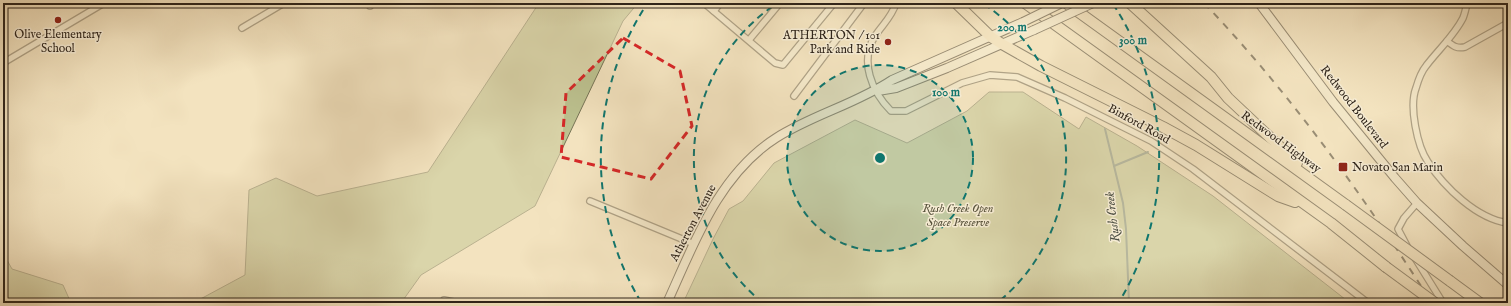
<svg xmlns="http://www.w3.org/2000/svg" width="1511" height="306" font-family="'IM FELL English',serif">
	<rect width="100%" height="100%" fill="#f3e3bf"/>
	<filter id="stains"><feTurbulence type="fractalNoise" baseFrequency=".005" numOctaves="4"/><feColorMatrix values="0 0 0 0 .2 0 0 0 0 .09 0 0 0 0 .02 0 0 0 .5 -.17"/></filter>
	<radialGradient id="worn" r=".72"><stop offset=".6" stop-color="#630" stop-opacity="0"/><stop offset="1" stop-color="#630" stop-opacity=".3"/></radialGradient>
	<g fill="#bdc391" stroke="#767456">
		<path d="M539,3H638L623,21L535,206L421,275L401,303H193L245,275L249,190L276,178L317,196L428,172Z"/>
		<path d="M989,92H1023L1079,129L1086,117L1137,146L1213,196L1350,303H683L713,239L729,209L743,201L774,163L855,120L907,143L967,111Z"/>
		<path d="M3,253L12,269L63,285L71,303H3Z"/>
	</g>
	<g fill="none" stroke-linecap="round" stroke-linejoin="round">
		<g stroke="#6f8073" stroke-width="2">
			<path d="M1105,129L1123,203L1126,229L1129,303"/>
			<path d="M1114,166L1148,152"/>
		</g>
		<defs>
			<g id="street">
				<path d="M370,3V6"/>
				<path d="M704,3L775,63L783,65L834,3"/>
				<path d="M896,3C892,17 882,25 875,36C859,61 872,92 891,111H906L962,83L990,75L1017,77L1065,98L1151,141L1193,169L1368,303"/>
				<path d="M1467,3C1466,8 1465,13 1463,18C1454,36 1438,50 1426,66C1421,72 1418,81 1416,88C1409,106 1417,146 1428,162C1444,187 1477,219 1508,223"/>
				<path d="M714,11L720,3"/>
				<path d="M242,28L284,3"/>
				<path d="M749,40L780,3"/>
				<path d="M1447,41C1453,46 1457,49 1465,47L1508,23"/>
				<path d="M3,63L104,3"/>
				<path d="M794,96L864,3"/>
				<path d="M590,201L694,244"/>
				<path d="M1407,246L1398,229L1404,218L1417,203"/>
				<path d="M1415,258L1443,303"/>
				<path d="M444,300L458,303"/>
			</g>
			<g id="secondary">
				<path d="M1259,3L1333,102L1395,178L1417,203L1463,246L1508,285"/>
				<path d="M878,91L896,88L947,68L1034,30"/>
				<path d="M667,303C694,244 718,175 776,138C812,115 856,104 892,80L1023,22"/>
			</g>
			<g id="highway">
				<path d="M956,3L991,37L1002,44L1041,66L1163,127L1196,145L1278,196L1295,202"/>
				<path d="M1025,3L1331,223L1386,267"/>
				<path d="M1066,3L1346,205"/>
				<path d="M1130,3L1211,77L1228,98L1297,163"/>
				<path d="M1450,281L1480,303"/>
			</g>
		</defs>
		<use href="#street" stroke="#5f5443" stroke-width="8"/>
		<use href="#secondary" stroke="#2e241a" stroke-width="10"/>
		<use href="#highway" stroke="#2e241a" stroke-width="12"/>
		<use href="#street" stroke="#f7edd5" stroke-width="5.5"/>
		<use href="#secondary" stroke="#f7edd5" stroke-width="8"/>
		<use href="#highway" stroke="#f3e3bf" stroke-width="10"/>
		<path stroke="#2e241a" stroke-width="2" stroke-dasharray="7 7" stroke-linecap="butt" d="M1204,3C1291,94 1364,197 1432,303"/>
		<defs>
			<g id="secondary-bridge">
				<path d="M1023,22L1062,3"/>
				<path d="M1034,30L1093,3"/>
			</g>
			<g id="highway-bridge">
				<path d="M1346,205L1450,281"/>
				<path d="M1386,267L1435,303"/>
			</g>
		</defs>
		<use href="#secondary-bridge" stroke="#2e241a" stroke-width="10" stroke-linecap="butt"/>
		<use href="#highway-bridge" stroke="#2e241a" stroke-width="12" stroke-linecap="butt"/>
		<use href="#secondary-bridge" stroke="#f7edd5" stroke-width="8"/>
		<use href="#highway-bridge" stroke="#f3e3bf" stroke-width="10"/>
	</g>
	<path d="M0 0H1511V306H0ZM623,38L680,71L692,126L651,179L561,157L566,93Z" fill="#f3e3bf" fill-opacity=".55" fill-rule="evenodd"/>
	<path fill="none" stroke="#d62828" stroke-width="3" stroke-dasharray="8 5" stroke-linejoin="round" d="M623,38L680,71L692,126L651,179L561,157L566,93Z"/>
	<circle cx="880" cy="158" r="93" fill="#0f766e" fill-opacity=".12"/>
	<g fill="none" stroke="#0f766e" stroke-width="2" stroke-dasharray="7 5">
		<circle cx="880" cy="158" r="93"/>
		<path d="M763 303A186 186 0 0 1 776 4M984 4A186 186 0 0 1 997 303"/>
		<path d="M641 302A279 279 0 0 1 647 4M1113 4A279 279 0 0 1 1119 302"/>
	</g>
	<g fill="#8f2418" stroke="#f7edd5" stroke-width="1.5">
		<circle cx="58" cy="20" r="4"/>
		<circle cx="888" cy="42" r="4"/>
		<rect x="1338" y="162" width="10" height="10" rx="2"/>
	</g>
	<g text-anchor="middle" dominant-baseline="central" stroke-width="3" stroke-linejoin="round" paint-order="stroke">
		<g font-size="12" fill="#2e241a" stroke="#f7edd5">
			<text x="58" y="34">Olive Elementary<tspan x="58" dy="14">School</tspan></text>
			<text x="880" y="35" text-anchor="end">ATHERTON / 101<tspan x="880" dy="14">Park and Ride</tspan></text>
			<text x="1352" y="167" text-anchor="start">Novato San Marin</text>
		</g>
		<g font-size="12" fill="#2e241a" stroke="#f7edd5">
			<text transform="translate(1354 107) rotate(52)">Redwood Boulevard</text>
			<text transform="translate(1139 124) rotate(29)">Binford Road</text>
			<text transform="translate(1281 142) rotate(36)">Redwood Highway</text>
			<text transform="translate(693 223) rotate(-62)">Atherton Avenue</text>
		</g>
		<g font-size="12" font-style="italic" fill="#59543e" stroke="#f7edd5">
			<text x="958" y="208">Rush Creek Open<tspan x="958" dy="14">Space Preserve</tspan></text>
		</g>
		<g font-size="13" font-style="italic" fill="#4f5247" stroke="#f7edd5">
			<text transform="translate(1113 217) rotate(-97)">Rush Creek</text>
		</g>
	</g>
	<circle cx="880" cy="158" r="6" fill="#0f766e" stroke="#f7edd5" stroke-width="2"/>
	<g font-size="12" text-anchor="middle" font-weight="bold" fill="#0f766e" stroke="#f7edd5" stroke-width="3" stroke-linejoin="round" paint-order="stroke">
		<text x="1012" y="31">200 m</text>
		<text x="1133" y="44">300 m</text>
		<text x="946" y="96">100 m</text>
	</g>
	<rect width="1511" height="306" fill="none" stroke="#f3e3bf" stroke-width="16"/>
	<rect x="4" y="4" width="1503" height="298" fill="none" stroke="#2e241a" stroke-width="2"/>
	<rect x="8" y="8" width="1495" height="290" fill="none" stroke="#2e241a"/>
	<rect width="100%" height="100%" filter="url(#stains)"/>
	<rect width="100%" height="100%" fill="url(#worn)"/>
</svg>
